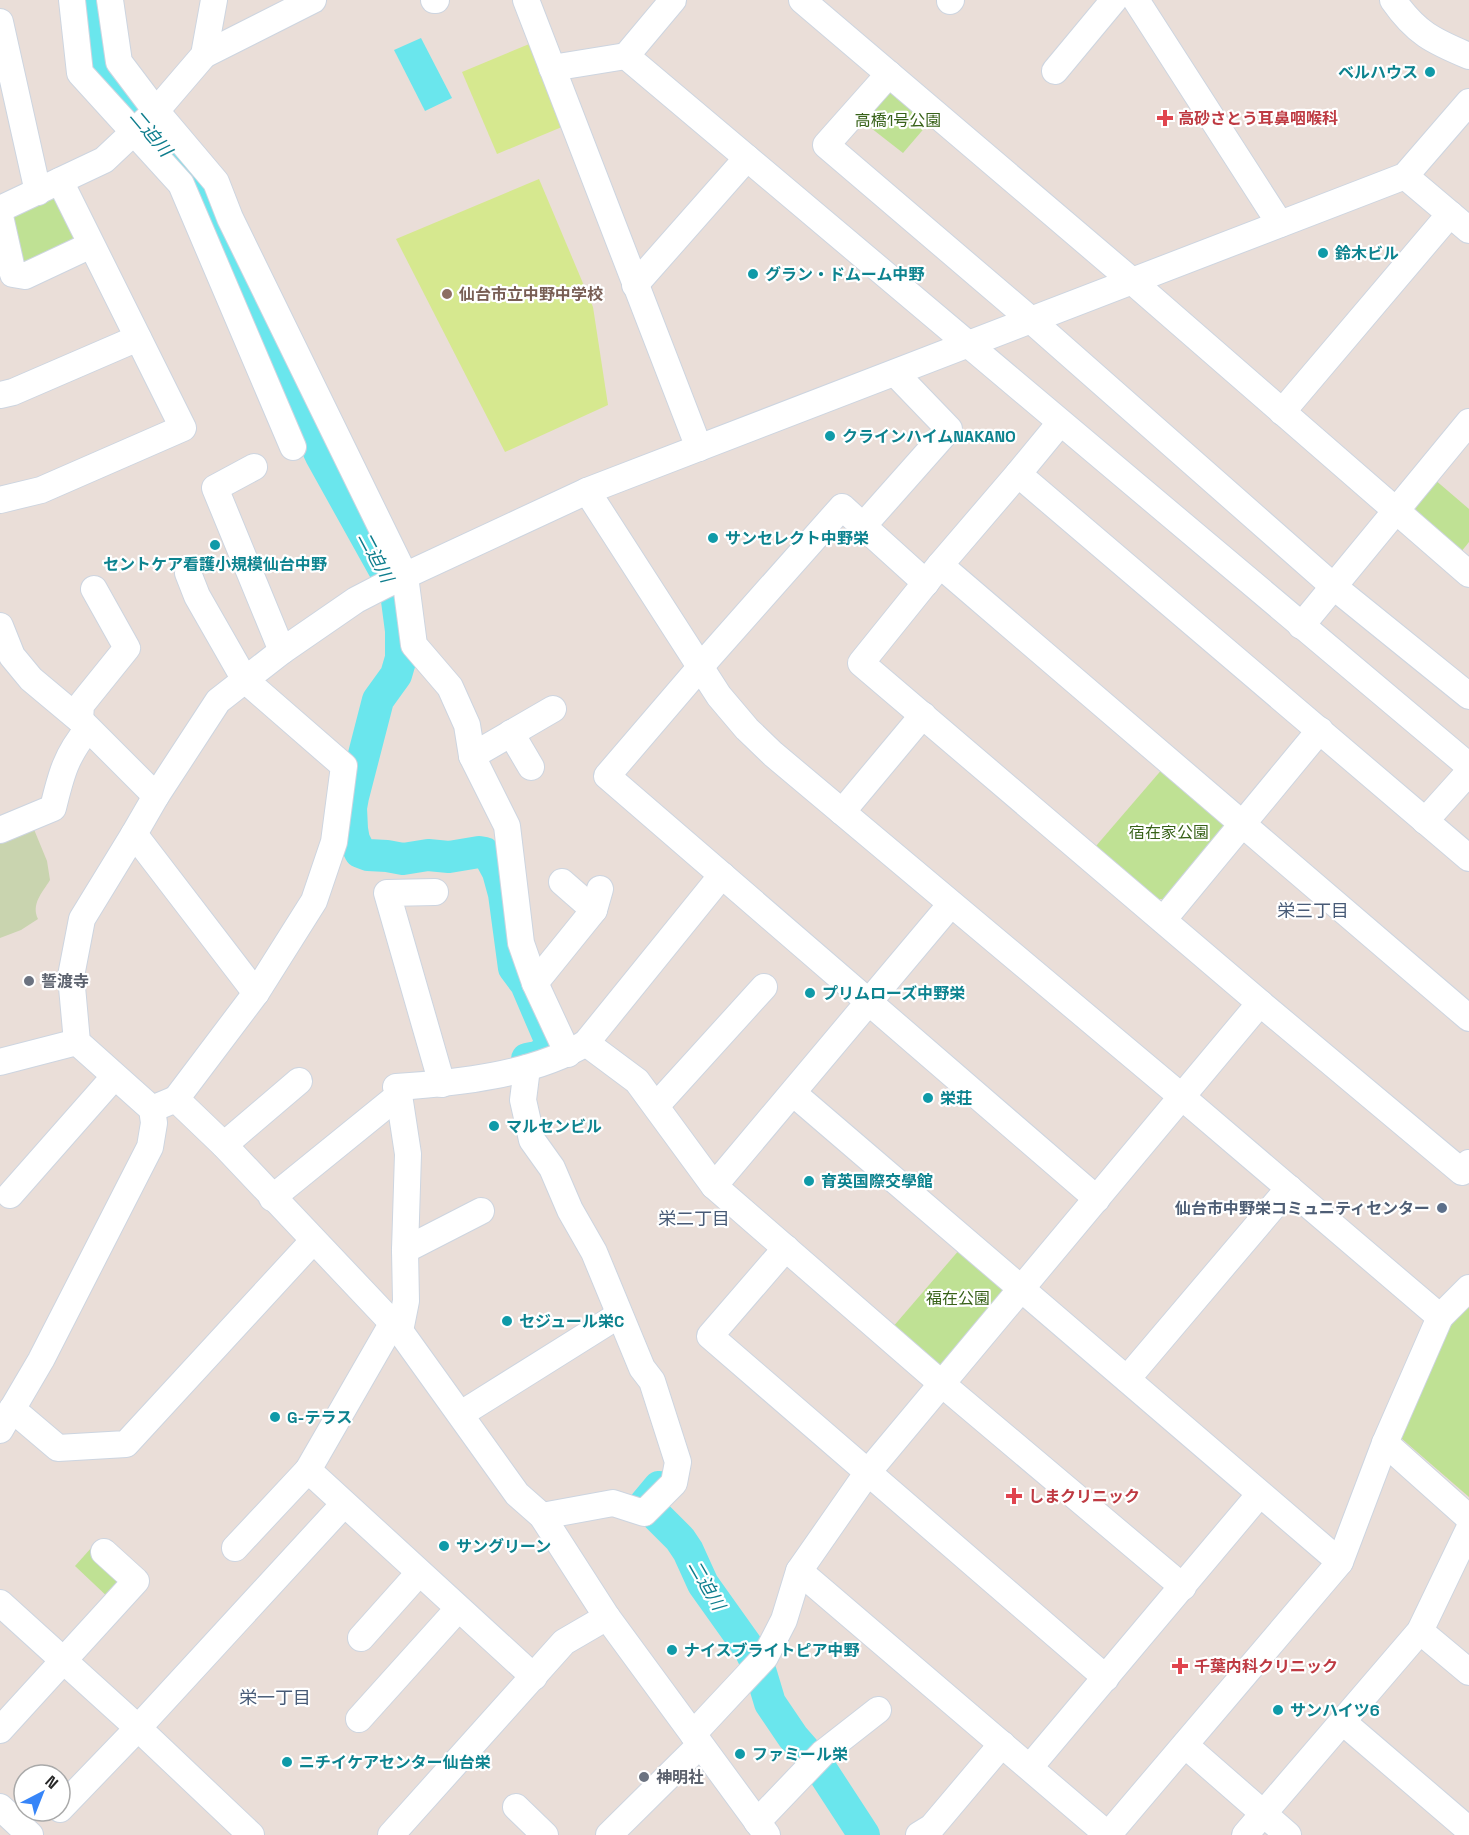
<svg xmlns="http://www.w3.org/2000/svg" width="1469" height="1835" font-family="'Space Grotesk','Noto Sans JP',sans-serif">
	<rect width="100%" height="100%" fill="#eaded8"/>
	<g fill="#bfe194">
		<path d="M896,89L933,118L903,153L862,121L882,99Z"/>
		<path d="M51,193L85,243L17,270L4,214Z"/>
		<path d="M1434,479L1469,509V542L1461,552L1420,518L1415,507Z"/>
		<path d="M1164,767L1227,820V835L1173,899H1158L1096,846Z"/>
		<path d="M960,1249L1006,1289L938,1369L892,1328Z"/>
		<path d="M1469,1304V1497L1401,1438L1448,1326Z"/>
		<path d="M92,1547L125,1578L111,1600L75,1566Z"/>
	</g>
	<path fill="#c9d4af" d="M33,827L47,861L50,880C42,893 31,904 38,919L21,930L0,938V842Z"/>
	<g fill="#d6e88f">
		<path d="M534,42L569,124L497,154L462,72Z"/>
		<path d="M539,179L593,307L608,405L505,452L396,239Z"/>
	</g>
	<path fill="#6ae6ed" d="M421,38L452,98L425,111L394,50Z"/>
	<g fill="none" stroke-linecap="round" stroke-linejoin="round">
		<g stroke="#6ae6ed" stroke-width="32">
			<path d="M94,0L100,46L109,78L138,120L210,200L217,218L221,258L240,294L259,342L283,374L321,456L385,571L396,593L401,631V658L396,675L378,700L353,797L351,808L352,829L354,840L360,852L368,855L387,856L403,859L428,855L449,857L479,852L485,853L491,859L498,872L504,894L514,968L526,984L550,1040L548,1051L537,1057L527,1059"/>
			<path d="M659,1487L644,1505L654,1513L680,1539L688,1551L703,1584L750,1650L761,1673L770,1703L793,1737L821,1769L864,1835"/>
		</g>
		<defs>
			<g id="minor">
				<path d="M72,0L80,73L181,184L293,447"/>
				<path d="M110,0L119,62L156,111L216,182L230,218L405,576L414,645L450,687L467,725L472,756L507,826L521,943L535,983L568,1054"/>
				<path d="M434,0H436"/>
				<path d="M526,0L699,448"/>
				<path d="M673,0L626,56L1469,766"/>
				<path d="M802,0L1132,281L1469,574"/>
				<path d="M1136,0L1280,224"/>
				<path d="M1393,0C1416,33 1433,41 1469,56"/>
				<path d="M950,1L951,0"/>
				<path d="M0,22L38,192"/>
				<path d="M204,55L313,0"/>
				<path d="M552,68L626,56"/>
				<path d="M1055,71L1114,0"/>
				<path d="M889,74L826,145L1031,320L1333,586L1469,696"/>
				<path d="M1405,176L1469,230"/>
				<path d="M0,209L104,160L156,111L204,55L214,0"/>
				<path d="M0,216L13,274L25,276L91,245"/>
				<path d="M635,285L747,158"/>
				<path d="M0,395L13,392L138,338"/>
				<path d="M1282,412L1450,214"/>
				<path d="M254,467L215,488L282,651"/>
				<path d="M1018,474L1060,423"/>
				<path d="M587,491L719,696L747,729L773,754L1182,1097L1440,1317L1385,1443L1340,1562L1108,1835"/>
				<path d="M0,500L41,490L183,428L60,181"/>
				<path d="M863,526L949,429L895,373"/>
				<path d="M940,565L1469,1018"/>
				<path d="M926,583L842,507L709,657L607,776L1097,1199"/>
				<path d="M0,626L12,656L31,679L80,720L156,796"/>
				<path d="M1301,626L1469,422"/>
				<path d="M80,720L81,705L127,648L94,589"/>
				<path d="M511,733L531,767"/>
				<path d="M472,756L553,709"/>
				<path d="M842,812L923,715"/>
				<path d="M1425,821L1469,772"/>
				<path d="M0,830L53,808C61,775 66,755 88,729"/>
				<path d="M134,834L256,993"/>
				<path d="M1469,858L1018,474L940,565L861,663L1260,1003L1462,1172L1469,1163"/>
				<path d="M562,882L594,910"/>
				<path d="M435,892L387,893L442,1084"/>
				<path d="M1163,920L1320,730"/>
				<path d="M535,983L594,910L600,889"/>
				<path d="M586,1043L722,875"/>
				<path d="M0,1062L77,1042"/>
				<path d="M527,1068L523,1100L532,1140L552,1168L570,1210L594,1252L642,1368L652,1381L678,1462L674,1483L644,1513L613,1503L542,1516"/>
				<path d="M793,1093L1340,1562"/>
				<path d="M399,1095L408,1154L405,1250L406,1301L400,1331"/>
				<path d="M176,1099L256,993L314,901L334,842L344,766L245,680L197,596L188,573"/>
				<path d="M656,1106L764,987"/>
				<path d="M152,1109L176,1099L224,1145L400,1331L517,1494L542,1516L607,1617L767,1835"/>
				<path d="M224,1145L299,1081"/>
				<path d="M714,1186L951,904"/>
				<path d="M10,1195L114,1077"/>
				<path d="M272,1198L399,1095L396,1087C456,1083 534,1075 586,1043L637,1081L714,1186L942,1384L1183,1587"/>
				<path d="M786,1248L710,1336L1106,1678"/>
				<path d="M405,1250L481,1211"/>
				<path d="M1440,1317L1469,1288"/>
				<path d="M1127,1379L1289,1188"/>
				<path d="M12,1409L58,1448L126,1444L313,1241"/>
				<path d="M461,1414L619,1315"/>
				<path d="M0,1430L41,1360L150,1147L154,1123L152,1109L77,1042L71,976L82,919L134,834L156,796L218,701L282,651L356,600L385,585L587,491L1405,176L1469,102"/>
				<path d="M1385,1443L1469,1518"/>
				<path d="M308,1470L392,1324"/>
				<path d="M235,1548L308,1470L534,1677"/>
				<path d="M799,1571L1108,1835"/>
				<path d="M0,1603L138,1728L251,1835"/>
				<path d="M1420,1631L1469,1672"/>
				<path d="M361,1638L419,1573"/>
				<path d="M359,1719L458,1609"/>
				<path d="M1343,1722L1469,1830"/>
				<path d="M0,1730L136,1581L104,1552"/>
				<path d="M693,1734L765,1657L784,1620L799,1571L868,1472L1260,1003"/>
				<path d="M1185,1745L1288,1835"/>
				<path d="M1030,1767L1259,1495"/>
				<path d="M0,1807L30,1835"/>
				<path d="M516,1807L545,1835"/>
				<path d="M60,1809L138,1728L344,1504"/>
				<path d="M757,1822L823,1753L878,1710"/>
				<path d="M391,1835L564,1642L607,1617"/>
				<path d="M609,1835L700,1745"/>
				<path d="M919,1835L932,1827L1002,1744"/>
				<path d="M1245,1835L1420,1631L1469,1529"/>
			</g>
		</defs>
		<use href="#minor" stroke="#cdd5e0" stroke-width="28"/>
		<use href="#minor" stroke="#fff" stroke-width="26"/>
	</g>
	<g fill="#0f9aa8" stroke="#fff" stroke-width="2">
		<circle cx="1430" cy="72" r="6"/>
		<circle cx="1323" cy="253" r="6"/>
		<circle cx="753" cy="274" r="6"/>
		<circle cx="830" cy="436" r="6"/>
		<circle cx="713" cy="538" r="6"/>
		<circle cx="215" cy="545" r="6"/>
		<circle cx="810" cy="993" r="6"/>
		<circle cx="928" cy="1098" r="6"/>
		<circle cx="494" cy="1126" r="6"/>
		<circle cx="809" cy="1181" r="6"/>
		<circle cx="507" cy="1321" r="6"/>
		<circle cx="275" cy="1417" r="6"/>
		<circle cx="444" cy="1546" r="6"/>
		<circle cx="672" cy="1650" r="6"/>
		<circle cx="1278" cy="1710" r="6"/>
		<circle cx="740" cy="1754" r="6"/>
		<circle cx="287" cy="1762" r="6"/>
	</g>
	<g fill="#e0444e" stroke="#fff" stroke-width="2">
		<path d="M1162 109h6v6h6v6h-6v6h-6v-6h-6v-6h6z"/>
		<path d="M1011 1487h6v6h6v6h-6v6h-6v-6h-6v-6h6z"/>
		<path d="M1177 1657h6v6h6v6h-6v6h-6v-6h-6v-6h6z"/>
	</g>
	<circle fill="#8d6e63" stroke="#fff" stroke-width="2" cx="447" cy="294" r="6"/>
	<g fill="#6b7280" stroke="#fff" stroke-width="2">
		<circle cx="29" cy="981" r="6"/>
		<circle cx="644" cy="1777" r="6"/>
	</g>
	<circle fill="#5c6f8a" stroke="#fff" stroke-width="2" cx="1442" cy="1208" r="6"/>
	<g text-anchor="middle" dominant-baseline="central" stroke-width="4.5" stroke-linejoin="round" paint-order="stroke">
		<g font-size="16" font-weight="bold" fill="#0d838f" stroke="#fff" text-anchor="start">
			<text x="1418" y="72" text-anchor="end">ベルハウス</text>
			<text x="1335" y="253">鈴木ビル</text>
			<text x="765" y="274">グラン・ドムーム中野</text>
			<text x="842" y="436">クラインハイムNAKANO</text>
			<text x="725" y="538">サンセレクト中野栄</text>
			<text x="215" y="564" text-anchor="middle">セントケア看護小規模仙台中野</text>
			<text x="822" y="993">プリムローズ中野栄</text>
			<text x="940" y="1098">栄荘</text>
			<text x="506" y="1126">マルセンビル</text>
			<text x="821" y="1181">育英国際交學館</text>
			<text x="519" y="1321">セジュール栄C</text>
			<text x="287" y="1417">G-テラス</text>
			<text x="456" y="1546">サングリーン</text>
			<text x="684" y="1650">ナイスブライトピア中野</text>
			<text x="1290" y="1710">サンハイツ6</text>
			<text x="752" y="1754">ファミール栄</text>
			<text x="299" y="1762">ニチイケアセンター仙台栄</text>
		</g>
		<g font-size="16" font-weight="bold" fill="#be3a42" stroke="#fff" text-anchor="start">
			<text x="1178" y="118">高砂さとう耳鼻咽喉科</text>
			<text x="1028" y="1496">しまクリニック</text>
			<text x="1194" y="1666">千葉内科クリニック</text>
		</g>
		<g font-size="16" fill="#386219" stroke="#fff">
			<text x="898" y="120">高橋1号公園</text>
			<text x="1169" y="832">宿在家公園</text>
			<text x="958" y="1298">福在公園</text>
		</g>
		<g font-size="16" font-weight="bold" fill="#785e54" stroke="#fff" text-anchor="start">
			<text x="459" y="294">仙台市立中野中学校</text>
		</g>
		<g font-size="16" font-weight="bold" fill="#5b616d" stroke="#fff" text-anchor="start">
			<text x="41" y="981">誓渡寺</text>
			<text x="656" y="1777">神明社</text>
		</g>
		<g font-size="16" font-weight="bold" fill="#4e5e75" stroke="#fff" text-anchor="end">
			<text x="1430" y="1208">仙台市中野栄コミュニティセンター</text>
		</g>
		<g font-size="18" font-style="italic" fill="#0e7d8d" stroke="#fff">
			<text transform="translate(151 133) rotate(50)">二迫川</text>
			<text transform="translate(376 557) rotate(62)">二迫川</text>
			<text transform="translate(707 1585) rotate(60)">二迫川</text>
		</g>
		<g font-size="18" fill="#485b77" stroke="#fff">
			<text x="1313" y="910">栄三丁目</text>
			<text x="694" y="1218">栄二丁目</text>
			<text x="275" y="1697">栄一丁目</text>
		</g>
	</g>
	<g transform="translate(42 1793) rotate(42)"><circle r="28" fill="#ffffff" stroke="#a9a9a9" stroke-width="1.5"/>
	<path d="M0-4.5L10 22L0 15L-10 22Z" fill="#3785f8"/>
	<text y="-9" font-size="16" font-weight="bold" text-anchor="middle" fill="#272727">N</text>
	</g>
</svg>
